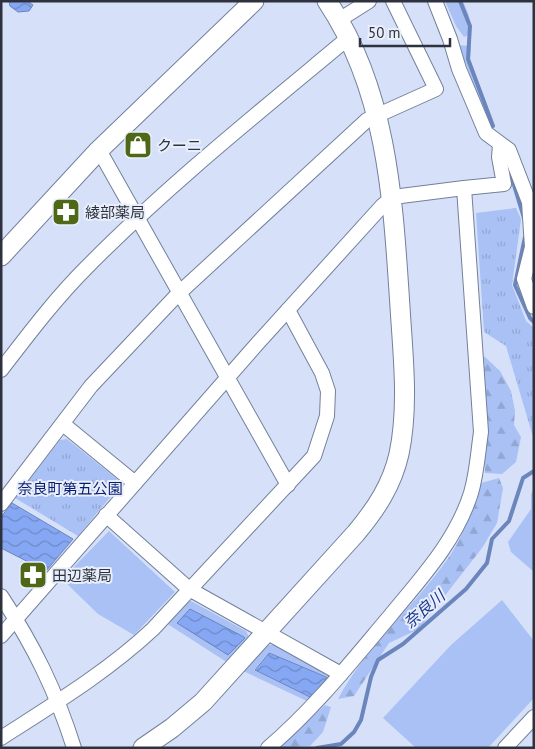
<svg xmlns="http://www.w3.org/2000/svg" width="535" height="749" font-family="'PT Sans','Noto Sans JP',sans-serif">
	<defs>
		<pattern id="forest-firs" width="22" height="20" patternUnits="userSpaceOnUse" patternTransform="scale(1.25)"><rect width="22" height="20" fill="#a9c1f5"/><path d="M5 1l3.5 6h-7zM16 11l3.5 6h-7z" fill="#92a6d3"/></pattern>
		<pattern id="park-tufts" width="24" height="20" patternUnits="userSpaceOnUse" patternTransform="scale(1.25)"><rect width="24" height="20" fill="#a9c1f5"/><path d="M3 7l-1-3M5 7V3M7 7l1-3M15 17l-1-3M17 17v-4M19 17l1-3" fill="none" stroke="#92a6d3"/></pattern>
		<pattern id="water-waves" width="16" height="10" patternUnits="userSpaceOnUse" patternTransform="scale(1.25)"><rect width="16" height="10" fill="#86a8f4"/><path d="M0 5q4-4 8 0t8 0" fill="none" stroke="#6e89c7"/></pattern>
	</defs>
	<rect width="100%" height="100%" fill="#d6e1f9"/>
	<g fill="#a9c1f5" fill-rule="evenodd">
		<path d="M445,1H463L469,16L471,34L464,37L456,26Z"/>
		<path d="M459,45L471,46L470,60L495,128L486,117Z"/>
		<path d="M534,488V572L511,552L508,542L531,509V494Z"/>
		<path d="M109,531L175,592L134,635L98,614L62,579Z"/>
		<path d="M502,600L534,641V698L488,748H416L383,718L451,645Z"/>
		<path d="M191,601L246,631L250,639L230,660L225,661L166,623L185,602Z"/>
		<path d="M275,644L331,675L330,681L309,702L243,671L265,646ZM268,653L329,677V678L310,697L254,670Z"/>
	</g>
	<g fill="url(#forest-firs)">
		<path d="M484,356L500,371L511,391L515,411L514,425L521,437L516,462L502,474L485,473Z"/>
		<path d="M499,478L503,488L497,523L482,548L419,629L389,643L354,696L338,699C366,646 415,606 449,557C464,536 472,507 481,483Z"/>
		<path d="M325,705L331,707L323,732L310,746L280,748Z"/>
	</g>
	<g fill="url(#park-tufts)">
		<path d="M516,208L521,219L512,285L526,321L534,328V440L506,346L484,332L476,213Z"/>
		<path d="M67,439L117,479V489L78,536L15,498L60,440Z"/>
	</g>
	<g fill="url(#water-waves)" stroke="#6b85bd">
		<path d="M9,1H27L33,5L29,11L18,12L10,6Z"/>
		<path d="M12,503L73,539L46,571L1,548V517Z"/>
		<path d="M190,609L242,636L245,638L228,655L177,623Z"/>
		<path d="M269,653L329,678L310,697L255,670Z"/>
	</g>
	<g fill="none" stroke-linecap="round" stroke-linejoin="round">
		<g stroke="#6b85bd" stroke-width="4">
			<path d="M460,1L470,26L468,59L493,126"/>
			<path d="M510,172L524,218"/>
			<path d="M525,237L515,285L530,318L534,322"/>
			<path d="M317,748L341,744L354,732L361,720L371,677L378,660L403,644L466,589L487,563L492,539L509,521L523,478L534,471"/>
		</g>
		<defs>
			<g id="street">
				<path d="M435,1L450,39L459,69L486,133L509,150L529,202L532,247L524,279L534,307"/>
				<path d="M339,20L369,1"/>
				<path d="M99,150L288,485"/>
				<path d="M464,188L504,184L499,157L500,145"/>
				<path d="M1,370C28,335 55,299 86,268C167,186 258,113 347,39"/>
				<path d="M63,424L135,483"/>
				<path d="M1,504L91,386L178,294L367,120L436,89L393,1"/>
				<path d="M106,515L189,589L341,674"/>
				<path d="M1,596C34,646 56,691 74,748"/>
				<path d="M1,636L257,344L382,206L393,197L464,188L481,432C478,452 477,473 471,493C456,541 421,578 390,616C351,662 314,709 268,748"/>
				<path d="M1,738C54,704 107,672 153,629L314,456L327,416L328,391L322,373L288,310"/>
				<path d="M505,748L534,717"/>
			</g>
			<g id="secondary">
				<path d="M1,256L99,150L254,1"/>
				<path d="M143,748L172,728L203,702L356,533C376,509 392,485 399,454C409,406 403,356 400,307C393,201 388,92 327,1"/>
			</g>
		</defs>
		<use href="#street" stroke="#73809b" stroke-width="16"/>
		<use href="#secondary" stroke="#73809b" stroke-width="21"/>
		<use href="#street" stroke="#fff" stroke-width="14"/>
		<use href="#secondary" stroke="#fff" stroke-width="19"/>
	</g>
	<defs>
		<symbol id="shop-square" viewBox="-11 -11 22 22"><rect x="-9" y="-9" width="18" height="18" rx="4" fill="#4f6818" stroke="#e9eefb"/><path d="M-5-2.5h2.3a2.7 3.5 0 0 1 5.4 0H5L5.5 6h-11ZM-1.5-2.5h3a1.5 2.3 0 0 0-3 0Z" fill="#fff"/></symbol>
		<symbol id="pharmacy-square" viewBox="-11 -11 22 22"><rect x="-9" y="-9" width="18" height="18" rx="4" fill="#4f6818" stroke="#e9eefb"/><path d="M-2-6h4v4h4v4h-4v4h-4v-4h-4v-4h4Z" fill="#fff"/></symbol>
	</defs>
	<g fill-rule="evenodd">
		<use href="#shop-square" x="122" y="129" width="32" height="32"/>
		<use href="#pharmacy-square" x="50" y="196" width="32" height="32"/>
		<use href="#pharmacy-square" x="17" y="559" width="32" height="32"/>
	</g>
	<g text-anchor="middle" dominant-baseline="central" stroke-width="4" stroke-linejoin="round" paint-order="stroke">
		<g font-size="15" fill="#2d323e" stroke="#e9eefb" text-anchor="start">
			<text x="157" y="145">クーニ</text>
			<text x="85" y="212">綾部薬局</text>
			<text x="52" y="575">田辺薬局</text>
		</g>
		<g font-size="15" fill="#071c72" stroke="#e9eefb">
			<text x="70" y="488">奈良町第五公園</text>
		</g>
		<g font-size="16" font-style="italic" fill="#19378d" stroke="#e9eefb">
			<text transform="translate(424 609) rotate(-41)">奈良川</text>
		</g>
	</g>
	<rect width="535" height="749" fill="none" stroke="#2d323e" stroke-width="5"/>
	<path d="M360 38v8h90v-8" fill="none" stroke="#2d323e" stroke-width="2.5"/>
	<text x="368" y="38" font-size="15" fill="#2d323e" stroke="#e9eefb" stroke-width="4" paint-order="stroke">50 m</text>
</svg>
